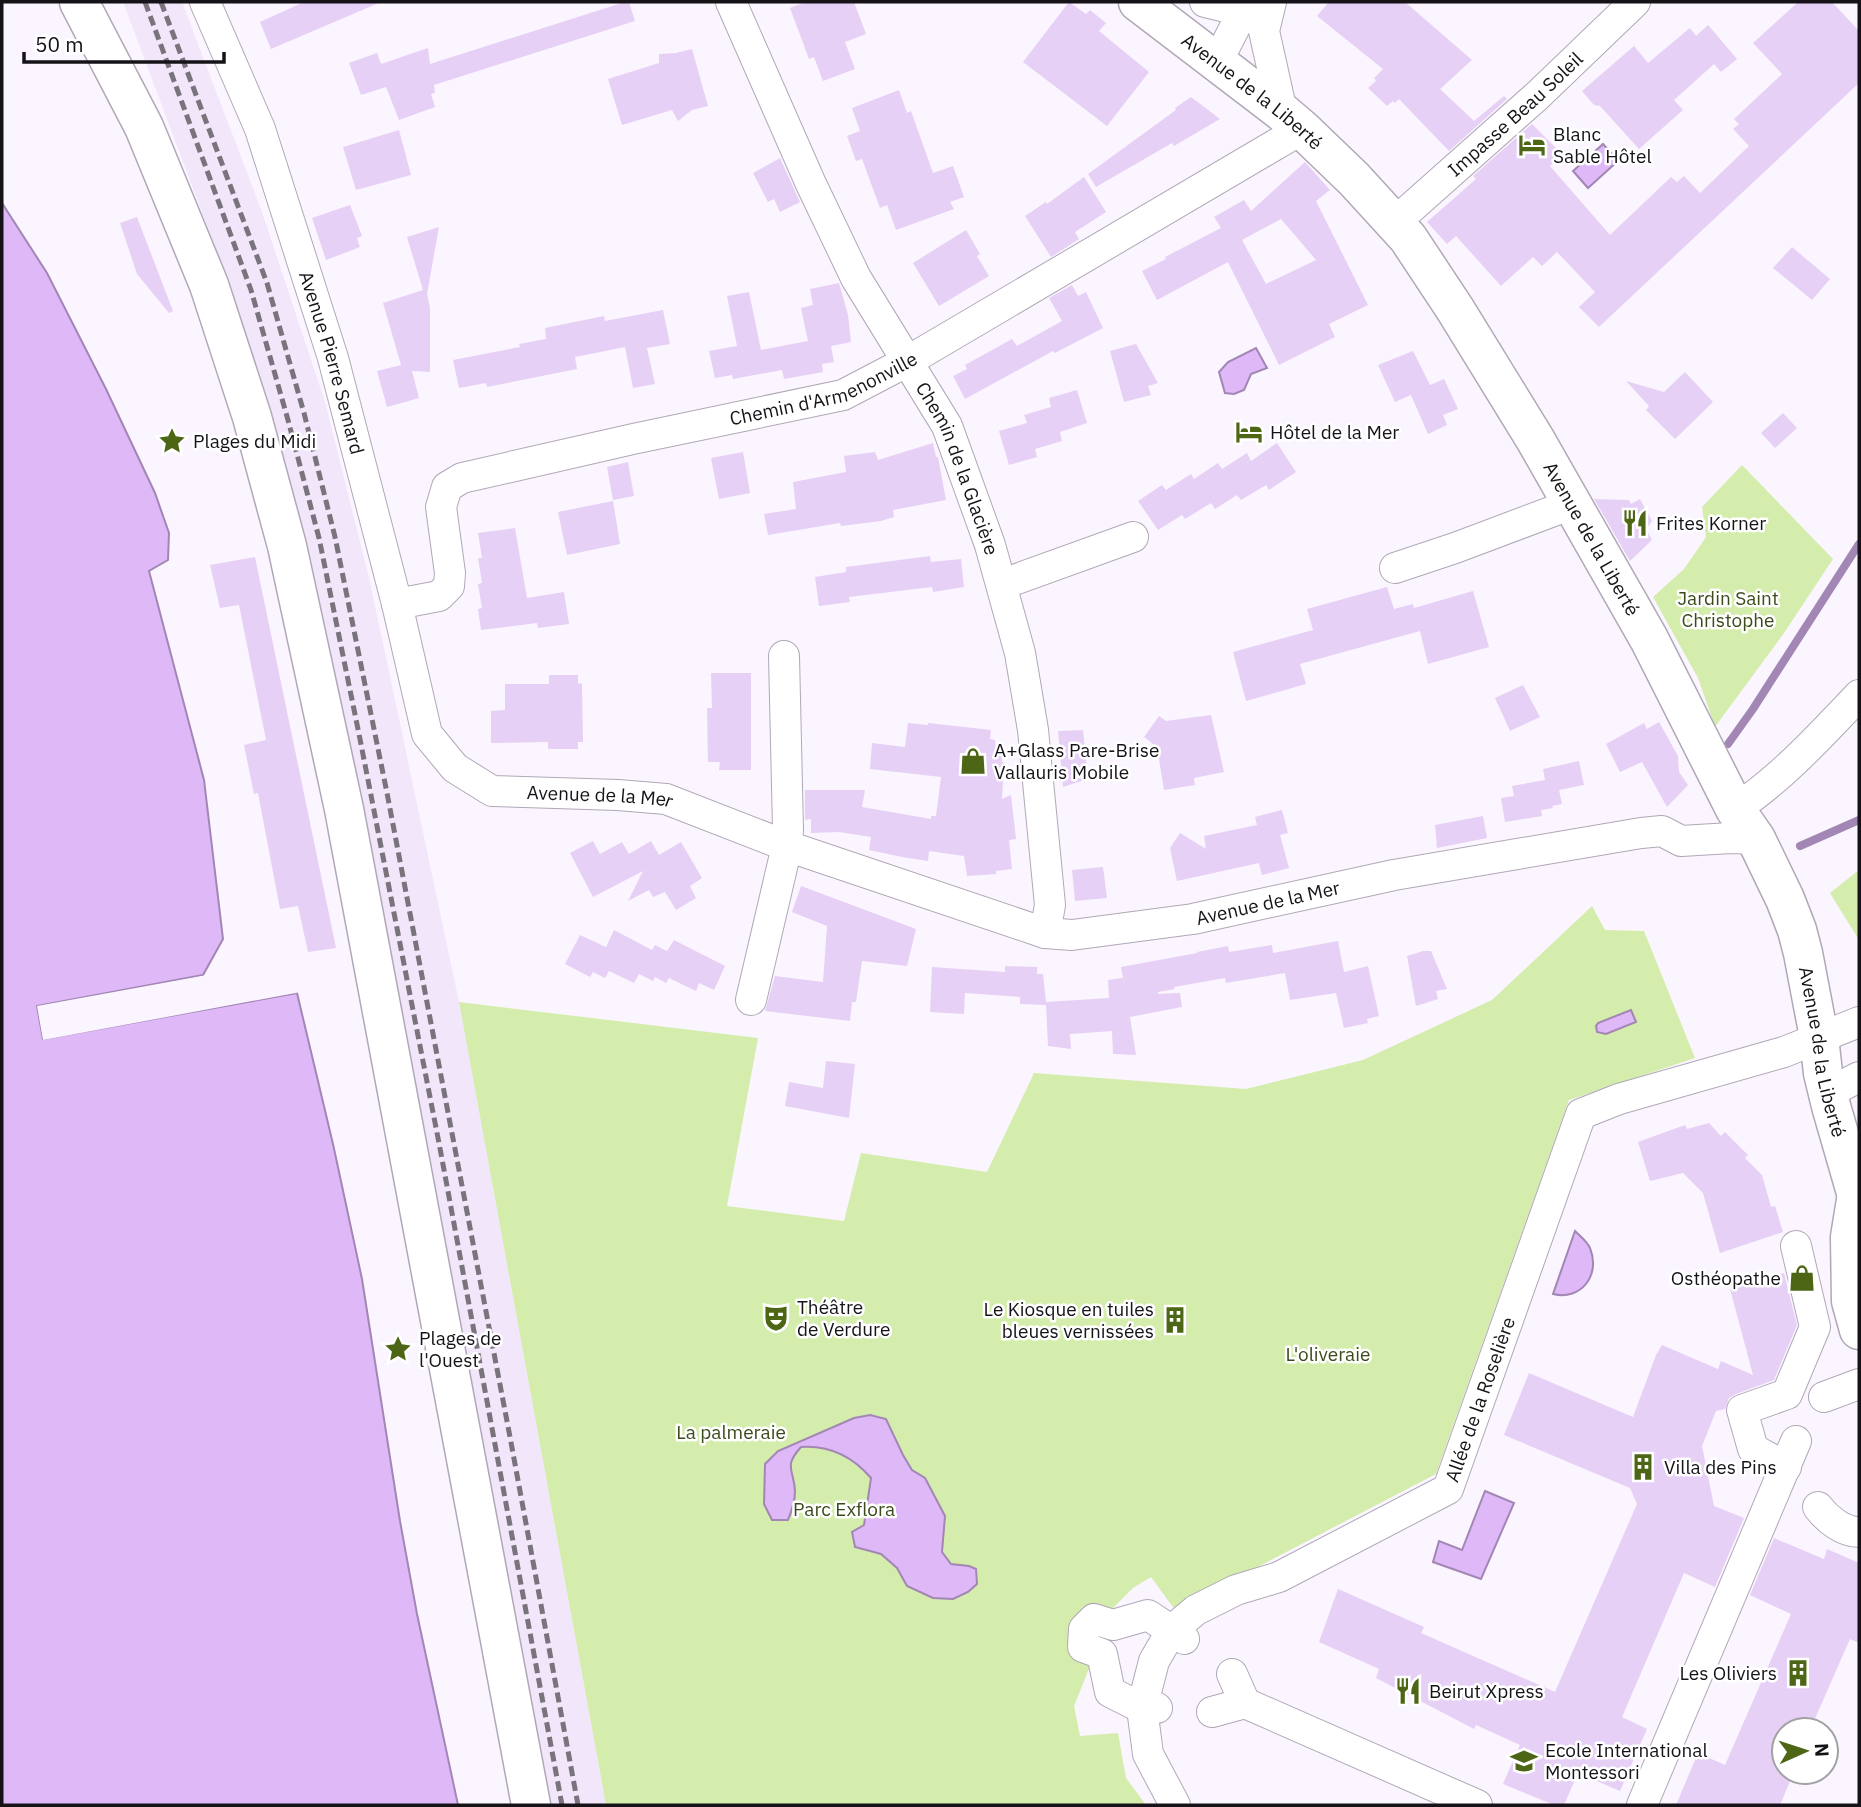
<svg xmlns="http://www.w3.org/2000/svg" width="1861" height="1807" font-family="'IBM Plex Sans',sans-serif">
	<rect width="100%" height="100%" fill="#fbf5ff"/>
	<path fill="#f2e6fb" d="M123,2H182L262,212L325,402L370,582L459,1002L606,1805H544L270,425L221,263Z"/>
	<g fill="#d4edac">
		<path d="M1742,465L1833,559L1784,633L1715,727L1698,678L1653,597L1684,569L1706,537L1702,507Z"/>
		<path d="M1859,870V940L1830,893Z"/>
		<path d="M1592,906L1605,930L1644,931L1695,1058L1569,1100L1436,1474L1175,1610L1151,1577L1133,1588L1114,1607L1074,1706L1080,1736L1118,1733L1126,1778L1146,1805H606L459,1002L758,1038L727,1206L844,1221L861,1153L987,1172L1034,1073L1246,1089L1363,1060L1492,1000Z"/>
	</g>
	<g fill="#deb8f7" stroke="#a286b4" stroke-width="2">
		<path d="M1603,144L1618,161L1588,188L1573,171Z"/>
		<path d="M2,203L47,273L106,389L155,493L169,533L168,560L149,571L204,780L223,939L203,975L37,1006L43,1039L297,993L333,1144L362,1279L400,1521L417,1614L458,1805H2Z"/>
		<path d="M1256,348L1267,368L1251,374L1244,390L1234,394L1225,393L1219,372L1228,362Z"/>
		<path d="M1631,1010L1636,1022L1606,1034L1597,1032L1596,1026L1598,1023Z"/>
		<path d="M1575,1231C1580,1236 1587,1241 1590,1248C1601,1275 1581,1301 1553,1294Z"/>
		<path d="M870,1415L886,1419L903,1455L912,1470L925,1478L945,1516L942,1552L951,1564L969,1566L976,1569L977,1584L968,1592L953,1599L933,1598L907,1586L897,1568L881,1554L855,1547L852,1532L864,1525L871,1478C852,1456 830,1445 801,1447C783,1467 794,1469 795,1491C795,1502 792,1510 788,1520H772L764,1504L765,1464L778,1451L854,1418Z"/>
		<path d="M1485,1491L1514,1503L1481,1579L1433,1562L1439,1541L1462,1550Z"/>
	</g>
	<path fill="#fbf5ff" d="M207,975L203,979L41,1008L46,1036L297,989L301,992L43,1040L37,1006Z"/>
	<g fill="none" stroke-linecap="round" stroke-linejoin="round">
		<g stroke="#a286b4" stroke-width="8">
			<path d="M1728,744L1753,709L1859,544"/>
			<path d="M1800,846L1859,820"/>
		</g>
	</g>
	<g fill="#e6d0f6" fill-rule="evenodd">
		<path d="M304,2H381L271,49L260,22Z"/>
		<path d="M625,2H629L635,21L434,85L435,93L431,94L435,107L399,120L386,87L361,95L349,63L377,53L381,64L428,48L430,64Z"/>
		<path d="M805,2H854L866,34L845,42L855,69L823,81L814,57L809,59L790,8Z"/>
		<path d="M1069,2L1086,14L1090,10L1106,23L1099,31L1149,72L1107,126L1023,62Z"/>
		<path d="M1329,2H1405L1472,60L1440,89L1474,121L1504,96L1507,99L1449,151L1399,99L1395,103L1393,101L1387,106L1368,88L1376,81L1374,78L1383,69L1317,16Z"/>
		<path d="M1798,2H1832L1859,31V83L1599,327L1579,307L1595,292L1557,252L1542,266L1533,257L1501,286L1456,236L1447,244L1427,222L1476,179L1473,176L1532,124L1562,154L1550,166L1610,235L1671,177L1677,182L1684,176L1700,193L1749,146L1733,129L1739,124L1734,119L1782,74L1753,43Z"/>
		<path d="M1708,25L1737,59L1721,72L1714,64L1674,100L1683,110L1639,149L1600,106L1594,105L1582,91L1634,46L1648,63L1690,28L1696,36Z"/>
		<path d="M692,49L708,106L692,110L678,121L672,110L622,125L608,79L659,63V54L676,53Z"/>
		<path d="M899,90L907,113L911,111L933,173L953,166L964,197L950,202L954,209L896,230L887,205L880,208L862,159L856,161L847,136L860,131L852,108Z"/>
		<path d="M1191,97L1220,119L1174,146L1172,143L1096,187L1088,174L1176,110L1175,108Z"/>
		<path d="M399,130L411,175L356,190L343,147Z"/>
		<path d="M780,158L800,202L780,212L774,199L768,202L753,173Z"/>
		<path d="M1305,162L1330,190L1316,201L1368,305L1329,324L1335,337L1279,365L1228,262L1157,300L1142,271L1166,259L1165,257L1221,228L1214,217L1244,200L1251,211ZM1281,219L1316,260L1266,284L1242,240Z"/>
		<path d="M1084,177L1106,212L1075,232L1079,239L1051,257L1025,216L1046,202L1047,204Z"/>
		<path d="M350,205L362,236L357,238L360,247L326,260L312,218Z"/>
		<path d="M137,217L173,311L169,313L137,274L120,223Z"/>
		<path d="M439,227L427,294L430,308V372L412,371L419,398L387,407L377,371L401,365L383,303L423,290L407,237Z"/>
		<path d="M966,230L980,254L977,256L989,276L939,306L913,263Z"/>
		<path d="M1792,247L1830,279L1812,300L1773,268Z"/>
		<path d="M839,283L848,315L851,342L831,346L834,362L822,364L823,372L784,379L782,370L733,379L732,375L715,378L709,351L737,346L727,296L749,292L761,350L808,341L801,308L813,305L810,289Z"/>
		<path d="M1072,285L1078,296L1086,292L1103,328L1055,353L1053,351L965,399L953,376L967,369L965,365L1012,339L1017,346L1062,321L1049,298Z"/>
		<path d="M663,310L670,344L647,348L655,384L633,388L625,347L575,357L577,369L487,387L486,383L459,388L453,360L520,347L519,344L546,339L545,328L604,316L605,321Z"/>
		<path d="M1136,344L1158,383L1148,386L1151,395L1124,402L1110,351Z"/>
		<path d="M1413,351L1430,385L1444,379L1458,409L1443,415L1447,425L1428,434L1411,395L1395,402L1378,365Z"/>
		<path d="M1685,372L1713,402L1675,439L1646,410L1649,406L1626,381L1664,392Z"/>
		<path d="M1077,390L1087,423L1060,432L1062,441L1035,449L1037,457L1009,465L999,431L1027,423L1024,415L1051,407L1049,398Z"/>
		<path d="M1783,413L1797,428L1775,448L1761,433Z"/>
		<path d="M933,443L936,457H938L946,500L893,510L894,517L881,521L841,526L840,523L768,535L764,514L796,509L793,482L846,472L844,456L875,452L878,460Z"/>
		<path d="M1277,443L1296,472L1269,490L1266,485L1241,500L1237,495L1215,509L1211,503L1185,519L1182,515L1158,530L1138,501L1162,485L1166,490L1191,474L1194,479L1218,463L1222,469L1247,453L1251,461Z"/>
		<path d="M743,452L750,493L719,499L711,458Z"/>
		<path d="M628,462L634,496L613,500L607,467Z"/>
		<path d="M1594,499L1629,500L1631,504L1640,499L1652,521L1646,529L1652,540L1630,561Z"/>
		<path d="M613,501L620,544L567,555L558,512Z"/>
		<path d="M515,528L527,598L564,592L569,624L538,628L537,623L481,630L478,609L482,608L478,584L482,583L478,558H482L478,533Z"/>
		<path d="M930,556L931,562L961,559L964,587L933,592L932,587L849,597L850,602L819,606L815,577L846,572V567Z"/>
		<path d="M255,557L336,948L308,952L298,906L280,909L258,793L254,794L244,745L266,740L239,605L220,608L210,565Z"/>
		<path d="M1387,587L1394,609L1413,604L1414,608L1473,591L1489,647L1428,664L1420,631L1300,664L1306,684L1246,701L1233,652L1313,630L1307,609Z"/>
		<path d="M711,673H751V770H719L720,762H708L707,708H712Z"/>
		<path d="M549,675H578V684L582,683L583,742H578V749H548V742L491,743V711L505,710V684H549Z"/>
		<path d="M1523,685L1540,717L1510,731L1495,698Z"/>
		<path d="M1211,715L1224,772L1194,778L1195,785L1164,790L1157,747L1144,737L1159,716L1166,721Z"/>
		<path d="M1659,722L1678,756L1679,772L1688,785L1667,807L1642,762L1620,772L1606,744L1644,723L1647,729Z"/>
		<path d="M908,723L928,725V723L991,730L990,739L995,740L996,752L1001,753L1002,762L1004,763L1002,799L1011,795L1016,839L1009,840L1012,869L996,871V874L967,876L964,856L929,851L928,861L902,857L869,850L871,837L839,832L811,833V819L805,820V790H865L862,807L931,819V816H936L941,777L870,769L872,743L905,747Z"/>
		<path d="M1083,730L1088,779L1063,787L1058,731Z"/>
		<path d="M1579,761L1584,785L1559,790L1562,804L1552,806L1553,808L1541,810L1542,816L1505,822L1501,798L1514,796L1512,786L1545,780L1543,769Z"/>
		<path d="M1282,810L1288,833L1280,835L1289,868L1262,875L1259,863L1177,881L1170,848L1180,833L1206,849L1204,836L1257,825L1255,817Z"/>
		<path d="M1483,816L1487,838L1437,848L1435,825Z"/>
		<path d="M593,841L600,854L622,842L629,854L651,841L659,855L681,842L702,878L690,886L696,898L676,910L665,892L653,897L649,890L628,901L643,871L593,897L570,853Z"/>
		<path d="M1103,867L1107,898L1075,901L1072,870Z"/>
		<path d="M801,886L916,929L907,966L862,961L856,1002H852L850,1021L765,1011L775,976L823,982L827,926L792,912Z"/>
		<path d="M614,930L652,950L655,945L667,951L674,940L725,966L714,990L699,983L696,991L669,978L666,983L655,977L653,981L639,974L634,983L609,971L605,978L593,972L590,977L565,964L580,935L606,947Z"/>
		<path d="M1338,941L1344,972L1368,966L1379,1016L1367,1019L1368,1023L1344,1028L1336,993L1290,1000L1285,973L1226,983L1225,978L1174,987L1175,989L1158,992V994L1180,993L1182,1007L1130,1017L1136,1055L1113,1054L1112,1031L1070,1034L1071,1049L1048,1046L1046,1005L1020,1004V997L965,993L964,1014L930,1012L932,967L1005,972V966L1037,967V974H1043L1046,1002L1109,998L1108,980L1123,978L1126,997L1121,967L1197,953V952L1228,946L1229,952L1272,945L1273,953Z"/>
		<path d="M1423,951H1431L1447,989L1436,991L1438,999L1416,1006L1407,956Z"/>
		<path d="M826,1061L855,1064L849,1118L785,1106L789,1082L823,1088Z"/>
		<path d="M1709,1123L1721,1136L1725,1132L1748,1155L1745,1158L1762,1175L1771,1207L1775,1206L1783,1232L1720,1253L1703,1193L1683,1173L1650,1181L1638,1142L1685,1125L1687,1129Z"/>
		<path d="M1784,1273L1797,1325L1774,1380L1736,1394L1729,1398L1725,1409L1716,1411L1702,1446L1714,1506L1744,1518L1715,1587L1684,1573L1622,1717L1647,1729L1620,1791L1578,1773L1564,1805H1554L1503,1784L1520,1745L1476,1725L1474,1729L1376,1678L1379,1669L1319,1642L1338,1589L1424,1627L1421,1633L1555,1692L1637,1504L1630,1488L1504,1435L1529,1373L1633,1417L1656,1355L1662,1345L1718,1369L1721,1361L1753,1375L1730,1289Z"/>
		<path d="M1181,1308L1188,1326L1170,1334L1162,1315Z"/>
		<path d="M1774,1538L1824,1559L1827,1549L1859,1563V1643L1850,1639L1810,1730H1784V1772H1794L1780,1805H1676L1698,1753L1725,1765L1791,1614L1750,1595Z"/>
	</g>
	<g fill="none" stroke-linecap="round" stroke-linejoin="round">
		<defs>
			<g id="minor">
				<path id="s1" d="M205,2L260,129L333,358L397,604L427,734L455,768L492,791L618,795L666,799L787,846L1045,933L1072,935L1193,919L1394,875L1641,833L1662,831L1681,841L1731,838L1756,839"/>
				<path id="s2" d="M731,2L811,184L856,278L947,426L990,545L1020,653L1033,730L1050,905L1045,933"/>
				<path d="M1205,2L1246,12"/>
				<path d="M1271,2L1264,31L1282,112"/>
				<path d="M1217,62L1236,25L1246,12L1269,2"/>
				<path id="s3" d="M1394,223L1537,96L1635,2"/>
				<path d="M1395,568L1455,548L1572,504"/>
				<path d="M1003,584L1133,537"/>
				<path id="s4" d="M397,604L439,596L449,586L450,573L441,507L447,487L462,478L633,439L843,395L908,361L1302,129"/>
				<path d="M1735,809C1779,781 1823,733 1859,695"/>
				<path d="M751,1000L787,846L788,829L784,656"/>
				<path d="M1828,1093L1859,1077"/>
				<path d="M1824,1397L1859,1384"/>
				<path d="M1786,1467L1753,1449L1742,1410L1787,1394L1815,1327L1796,1246"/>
				<path d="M1818,1507C1827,1519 1843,1532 1859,1532"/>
				<path d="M1232,1674L1245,1703L1477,1805"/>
				<path d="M1157,1708H1142L1110,1692L1102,1654L1083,1647L1084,1629L1094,1619L1113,1625L1148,1615L1184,1639"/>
				<path d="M1212,1712L1245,1703"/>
				<path id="s5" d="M1175,1805L1148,1754L1142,1708L1154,1661L1172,1630L1196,1610L1236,1590L1279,1577L1448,1489L1581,1114L1619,1099L1784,1052L1859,1022"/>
				<path d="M1642,1805L1796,1441"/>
			</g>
			<g id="major">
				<path d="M79,2L144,127L209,285L252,417L287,546L344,809L531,1805"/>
				<path id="s6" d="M1138,2L1282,112L1302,129L1354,179L1408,238L1455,309L1535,439L1649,639L1735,809L1756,839L1785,899L1797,930L1803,953L1819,1037L1823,1073L1831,1106L1859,1203"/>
				<path d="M1857,1194L1850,1237L1851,1301L1859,1330"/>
			</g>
		</defs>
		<use href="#minor" stroke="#b0a8b6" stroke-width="32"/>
		<use href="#major" stroke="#b0a8b6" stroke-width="41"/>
		<use href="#minor" stroke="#fff" stroke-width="30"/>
		<use href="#major" stroke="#fff" stroke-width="38"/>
		<g stroke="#79747b" stroke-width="5" stroke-dasharray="10 5" stroke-linecap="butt">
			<path d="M145,2L251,290L288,420L319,538L359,734L439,1143L562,1805"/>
			<path d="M161,2L267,283L304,413L335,537L387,793L510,1437L578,1805"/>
		</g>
	</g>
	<defs>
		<symbol id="hotel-bare" viewBox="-9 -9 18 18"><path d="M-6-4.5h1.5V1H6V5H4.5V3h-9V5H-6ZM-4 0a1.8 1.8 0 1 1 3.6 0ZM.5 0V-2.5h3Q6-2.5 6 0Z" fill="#4d6615" stroke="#fff" stroke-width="2.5" paint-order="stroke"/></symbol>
		<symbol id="sight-bare" viewBox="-9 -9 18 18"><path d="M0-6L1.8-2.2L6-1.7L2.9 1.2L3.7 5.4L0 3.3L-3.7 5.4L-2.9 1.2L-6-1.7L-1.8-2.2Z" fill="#4d6615" stroke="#fff" stroke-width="2.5" paint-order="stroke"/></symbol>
		<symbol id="restaurant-bare" viewBox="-9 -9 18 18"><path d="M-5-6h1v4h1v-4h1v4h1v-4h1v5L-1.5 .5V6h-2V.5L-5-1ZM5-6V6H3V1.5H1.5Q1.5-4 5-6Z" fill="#4d6615" stroke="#fff" stroke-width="2.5" paint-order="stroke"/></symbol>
		<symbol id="shop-bare" viewBox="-9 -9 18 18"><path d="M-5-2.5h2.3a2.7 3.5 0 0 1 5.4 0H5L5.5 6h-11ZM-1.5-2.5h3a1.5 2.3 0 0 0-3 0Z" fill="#4d6615" stroke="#fff" stroke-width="2.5" paint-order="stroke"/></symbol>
		<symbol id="theatre-bare" viewBox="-9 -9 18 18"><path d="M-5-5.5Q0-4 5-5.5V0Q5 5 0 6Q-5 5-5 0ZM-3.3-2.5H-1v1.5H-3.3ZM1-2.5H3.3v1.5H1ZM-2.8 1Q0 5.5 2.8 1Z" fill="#4d6615" stroke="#fff" stroke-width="2.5" paint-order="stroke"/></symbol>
		<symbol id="building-bare" viewBox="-9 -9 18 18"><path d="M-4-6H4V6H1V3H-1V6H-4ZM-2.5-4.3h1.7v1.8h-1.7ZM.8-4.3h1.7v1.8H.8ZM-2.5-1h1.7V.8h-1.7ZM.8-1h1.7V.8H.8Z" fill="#4d6615" stroke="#fff" stroke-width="2.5" paint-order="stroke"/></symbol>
		<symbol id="school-bare" viewBox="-9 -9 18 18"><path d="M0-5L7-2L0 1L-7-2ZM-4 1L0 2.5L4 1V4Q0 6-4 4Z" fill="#4d6615" stroke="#fff" stroke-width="2.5" paint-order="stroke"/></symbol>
	</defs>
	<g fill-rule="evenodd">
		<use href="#hotel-bare" x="1513" y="126" width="38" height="38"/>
		<use href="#hotel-bare" x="1230" y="413" width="38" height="38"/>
		<use href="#sight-bare" x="153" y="422" width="38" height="38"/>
		<use href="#restaurant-bare" x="1616" y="504" width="38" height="38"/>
		<use href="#shop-bare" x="954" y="742" width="38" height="38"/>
		<use href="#shop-bare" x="1783" y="1259" width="38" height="38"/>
		<use href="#theatre-bare" x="757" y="1299" width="38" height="38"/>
		<use href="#building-bare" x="1156" y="1301" width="38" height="38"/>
		<use href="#sight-bare" x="379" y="1330" width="38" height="38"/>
		<use href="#building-bare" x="1624" y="1448" width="38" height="38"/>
		<use href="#building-bare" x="1779" y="1654" width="38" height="38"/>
		<use href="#restaurant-bare" x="1389" y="1672" width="38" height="38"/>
		<use href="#school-bare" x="1505" y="1742" width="38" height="38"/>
	</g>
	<g text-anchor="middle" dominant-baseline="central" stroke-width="5" stroke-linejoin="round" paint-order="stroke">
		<g font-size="19" fill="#161318" stroke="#fff">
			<text stroke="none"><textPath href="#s6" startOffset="145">Avenue de la Liberté</textPath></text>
			<text stroke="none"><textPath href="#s3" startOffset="163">Impasse Beau Soleil</textPath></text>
			<text stroke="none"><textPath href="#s1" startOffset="383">Avenue Pierre Semard</textPath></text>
			<text stroke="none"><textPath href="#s4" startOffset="548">Chemin d'Armenonville</textPath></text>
			<text stroke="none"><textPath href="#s2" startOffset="520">Chemin de la Glacière</textPath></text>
			<text stroke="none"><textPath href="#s6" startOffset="712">Avenue de la Liberté</textPath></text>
			<text stroke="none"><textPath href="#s1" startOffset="962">Avenue de la Mer</textPath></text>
			<text stroke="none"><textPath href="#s1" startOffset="1656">Avenue de la Mer</textPath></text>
			<text stroke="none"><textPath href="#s6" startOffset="1279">Avenue de la Liberté</textPath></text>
			<text stroke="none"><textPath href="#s5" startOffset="595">Allée de la Roselière</textPath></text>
		</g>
		<g font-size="19" fill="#161318" stroke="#fff" text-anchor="start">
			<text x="1553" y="134">Blanc<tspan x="1553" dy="22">Sable Hôtel</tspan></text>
			<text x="1270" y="432">Hôtel de la Mer</text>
			<text x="193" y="441">Plages du Midi</text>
			<text x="1656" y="523">Frites Korner</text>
			<text x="994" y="750">A+Glass Pare-Brise<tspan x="994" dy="22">Vallauris Mobile</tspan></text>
			<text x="1781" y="1278" text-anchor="end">Osthéopathe</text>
			<text x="797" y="1307">Théâtre<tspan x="797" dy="22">de Verdure</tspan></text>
			<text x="1154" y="1309" text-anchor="end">Le Kiosque en tuiles<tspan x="1154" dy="22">bleues vernissées</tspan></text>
			<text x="419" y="1338">Plages de<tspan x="419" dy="22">l'Ouest</tspan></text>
			<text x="1664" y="1467">Villa des Pins</text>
			<text x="1777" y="1673" text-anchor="end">Les Oliviers</text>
			<text x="1429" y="1691">Beirut Xpress</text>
			<text x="1545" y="1750">Ecole International<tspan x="1545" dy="22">Montessori</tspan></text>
		</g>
		<g font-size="19" fill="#3b4b1a" stroke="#fff">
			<text x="1728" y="598">Jardin Saint<tspan x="1728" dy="22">Christophe</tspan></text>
			<text x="1328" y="1354">L'oliveraie</text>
			<text x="731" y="1432">La palmeraie</text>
			<text x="844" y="1509">Parc Exflora</text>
		</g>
	</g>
	<rect width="1861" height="1807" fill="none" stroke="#161318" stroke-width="7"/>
	<g transform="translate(1805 1751) rotate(87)"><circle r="33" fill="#ffffff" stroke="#a2a1a3" stroke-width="2"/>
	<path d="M0-5L12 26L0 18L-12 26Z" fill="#4d6615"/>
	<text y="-10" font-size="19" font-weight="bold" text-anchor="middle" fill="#161318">N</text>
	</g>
	<path d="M24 52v10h200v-10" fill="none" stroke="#161318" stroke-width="3.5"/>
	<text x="35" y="52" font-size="21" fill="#161318" stroke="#ffffff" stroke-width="5" paint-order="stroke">50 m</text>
</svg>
